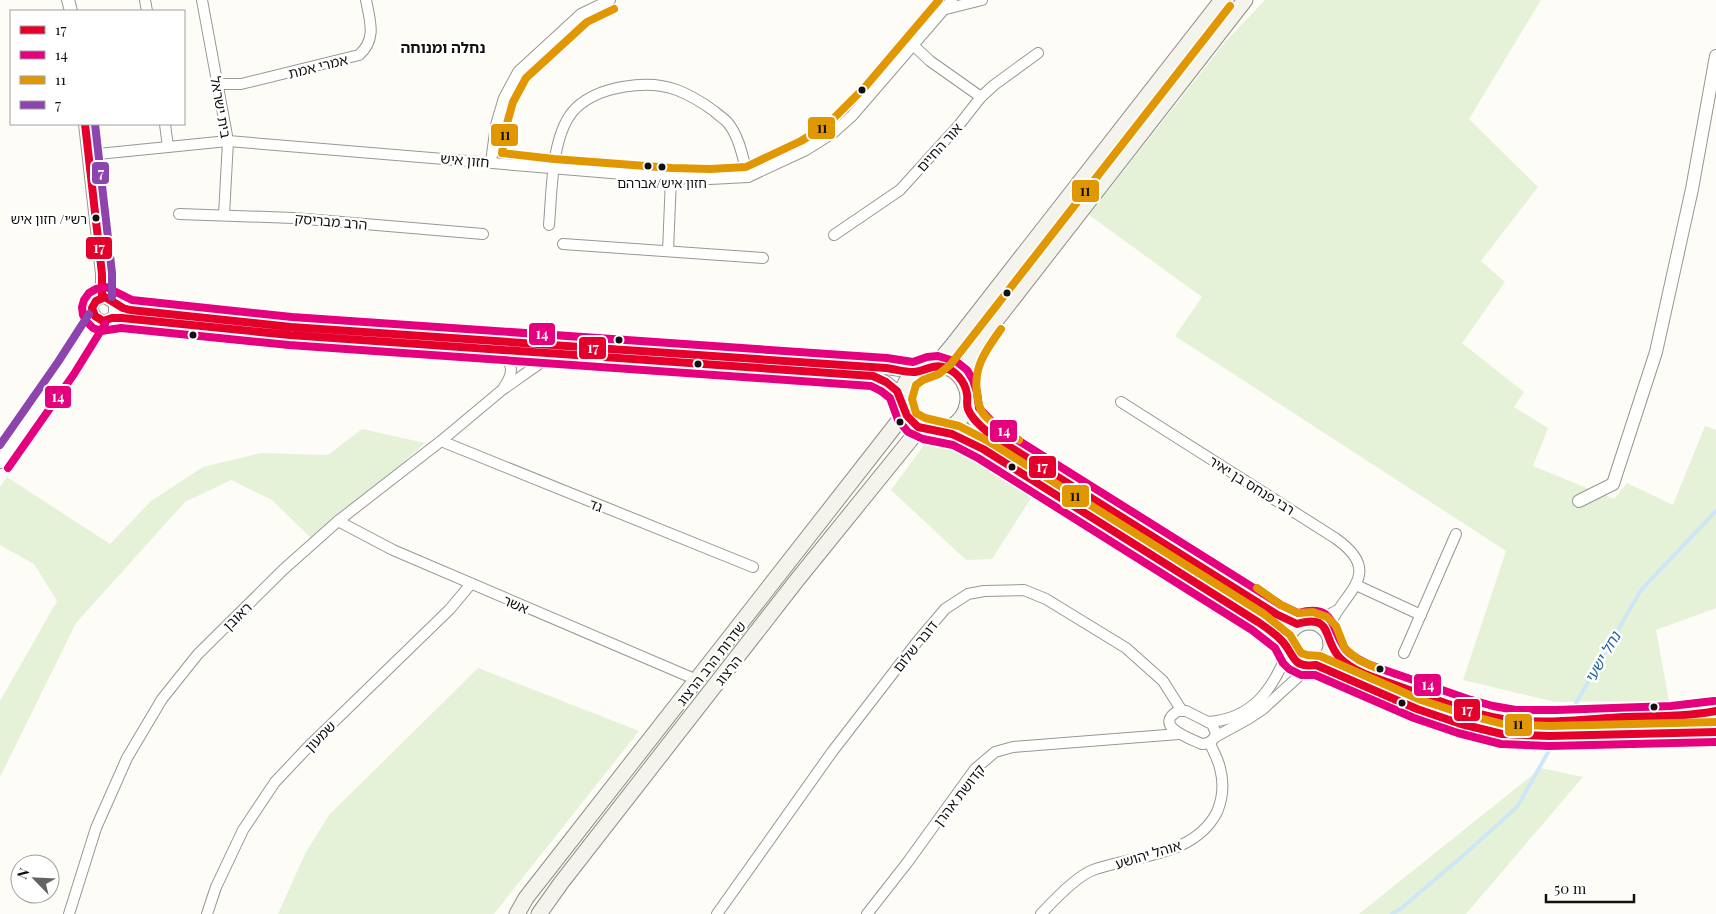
<svg xmlns="http://www.w3.org/2000/svg" width="1716" height="914" font-family="'Playfair Display','Noto Sans Hebrew',serif">
	<rect width="100%" height="100%" fill="#fdfcf7"/>
	<g fill="#e6f2d8">
		<path d="M1265,0H1541L1469,119L1538,187L1481,261L1505,282L1462,343L1524,392L1514,407L1548,428L1533,466L1614,499L1627,483L1673,505L1705,426L1716,430V608L1656,630L1669,701L1555,702L1463,680L1506,551L1175,336L1202,297L1089,215L1225,42Z"/>
		<path d="M362,429L425,443L315,542L272,500L231,480L185,502L76,623L0,777V701L57,601L34,564L0,545V487L7,477L110,544L151,501L203,467L261,453L328,455Z"/>
		<path d="M940,437L956,442L1035,492L992,559L966,560L891,490L927,441Z"/>
		<path d="M478,668L639,731L494,914H278L306,852L329,815Z"/>
		<path d="M1541,768L1583,777L1466,914H1359Z"/>
	</g>
	<g fill="none" stroke-linecap="round" stroke-linejoin="round">
		<g stroke="#cee7f6" stroke-width="4">
			<path d="M1568,717L1641,590L1716,511"/>
			<path d="M1392,914L1399,910L1464,855L1517,807L1555,740"/>
		</g>
		<defs>
			<g id="minor">
				<path d="M145,0L147,11"/>
				<path d="M202,0L228,141L224,215"/>
				<path d="M946,9L982,0"/>
				<path d="M913,45L930,61L981,97"/>
				<path d="M217,84H241L359,55C377,39 370,21 366,0"/>
				<path d="M165,124L168,147"/>
				<path d="M88,155L228,141L671,178L710,179L748,177L806,150L833,133L852,116L952,0"/>
				<path d="M491,162L496,125L504,98L518,72L581,14L610,0"/>
				<path d="M179,214L294,218L483,234"/>
				<path d="M549,225C552,191 551,132 576,108C599,86 648,79 677,90C690,95 703,103 714,111C718,115 725,119 728,123C740,138 743,159 748,177"/>
				<path d="M834,235L900,190L959,125L981,97L994,85L1038,53"/>
				<path d="M563,244L763,258"/>
				<path d="M668,251L671,178"/>
				<path d="M488,348C508,356 519,366 504,387"/>
				<path d="M1121,402L1335,538C1388,575 1340,593 1327,631"/>
				<path d="M441,441L753,567"/>
				<path d="M338,521L393,550L697,680"/>
				<path d="M1356,585L1421,615"/>
				<path d="M1315,622L1336,611"/>
				<path d="M1404,653L1456,534"/>
				<path d="M1178,711H1186L1212,724L1216,733C1214,741 1209,744 1202,744C1191,739 1152,726 1178,711Z"/>
				<path d="M1208,722C1253,719 1273,689 1288,651"/>
				<path d="M1215,737L1248,719L1263,709L1310,666"/>
				<path d="M69,914L96,828L127,758L162,699L198,654L284,569L338,521L441,441L502,390L546,359L559,353"/>
				<path d="M207,914L216,887L243,830L275,782L311,744L450,609L470,585"/>
				<path d="M717,914L832,752L917,642L945,609L968,594L984,591L1024,590L1046,599L1126,648L1163,681L1182,711"/>
				<path d="M867,914L907,863L975,769L995,752L1013,747L1179,734"/>
				<path d="M1041,914C1053,901 1077,876 1093,870C1135,855 1194,857 1217,812C1223,798 1224,783 1220,768C1218,759 1213,751 1210,743"/>
			</g>
			<g id="tertiary">
				<path d="M68,0L71,11"/>
				<path d="M85,124L102,274V297"/>
				<path d="M115,303V315C98,335 79,299 105,297L123,308L130,310L291,327L886,368L915,372"/>
				<path d="M852,374C876,376 889,379 902,399"/>
				<path d="M0,462L66,368L97,319"/>
				<path d="M1579,501L1613,484L1656,352L1692,189L1716,56"/>
			</g>
			<g id="secondary">
				<circle cx="935" cy="398" r="33"/>
				<path d="M935,366L952,346L1222,0"/>
				<path d="M965,385L968,364L983,337L1245,0"/>
				<path d="M967,406L978,424L991,435L1276,614L1297,624"/>
				<path d="M938,431L959,437L983,449L1240,610L1274,634L1286,646"/>
				<circle cx="1309" cy="644" r="22"/>
				<path d="M1331,643L1338,656L1356,669L1367,675L1441,701L1513,720L1557,721L1651,717L1691,715L1716,711"/>
				<path d="M1316,665L1417,709L1461,724L1502,734L1549,736L1716,732"/>
				<path d="M517,914L526,898L905,413"/>
				<path d="M539,914L561,883L797,580L920,428"/>
			</g>
		</defs>
		<use href="#minor" stroke="#979795" stroke-width="12"/>
		<use href="#tertiary" stroke="#979795" stroke-width="14"/>
		<use href="#secondary" stroke="#8e8d8b" stroke-width="17"/>
		<use href="#minor" stroke="#fffffe" stroke-width="10"/>
		<use href="#tertiary" stroke="#fffffe" stroke-width="12"/>
		<use href="#secondary" stroke="#f5f4ec" stroke-width="15"/>
		<defs>
			<g id="bus-1">
				<path d="M85,124L102,274V297"/>
				<path d="M1716,711C1686,717 1656,716 1625,717C1585,719 1543,725 1503,719C1462,712 1423,694 1384,681C1369,676 1352,670 1340,658C1322,640 1334,613 1297,624L1276,614L991,435C983,428 972,420 968,409C966,404 968,399 967,394C965,381 955,370 943,367C931,364 924,372 913,372C904,372 895,369 886,368L291,327L130,310L123,308L105,297L96,301L92,308L95,316L103,321L112,318H122L290,335L873,376L886,382L897,391L907,416L918,427L952,434L983,449L1258,622C1267,628 1276,634 1283,642C1295,656 1292,668 1316,665L1417,709L1461,724L1502,734L1549,736L1716,732"/>
			</g>
			<g id="bus-2">
				<path d="M8,468L74,374L105,324"/>
				<path d="M1714,701L1671,706L1556,710H1516L1493,706L1468,699L1370,665C1362,661 1353,657 1347,651C1330,632 1338,602 1298,613L1281,605L997,427L979,408L977,392L973,380L967,370L957,362L938,356L927,357L913,362L887,358L292,317L132,300L106,287L96,289L89,293L84,300L82,307L83,315L87,322L93,328L101,331L121,328L289,345L871,386L881,391L890,398L898,420L908,432L923,439L953,445L978,458L1252,630L1275,648L1283,663L1289,669L1301,675H1315L1414,718L1458,733L1501,744L1549,746L1716,742"/>
			</g>
			<g id="bus-3">
				<path d="M1230,6L951,364L939,374L923,380L916,385L912,399L916,413L925,418L959,426L988,441L1264,614L1290,635L1301,653L1307,655L1320,656L1421,700L1464,714L1503,724L1549,726L1716,722"/>
				<path d="M614,9L587,22L526,78L513,102L506,127L502,153L554,159L672,168L710,169L746,167L801,141L827,125L865,87L939,0"/>
				<path d="M1001,329C987,349 973,366 977,393C978,402 979,410 986,417C995,426 1008,433 1019,440"/>
				<path d="M1257,588L1281,605L1298,613L1313,612L1327,617L1336,626L1345,649L1359,660L1377,668"/>
			</g>
			<g id="bus-4">
				<path d="M95,124L112,273V297"/>
				<path d="M0,445L58,362L89,314"/>
			</g>
		</defs>
		<use href="#bus-1" stroke="#fff" stroke-width="11"/>
		<use href="#bus-2" stroke="#fff" stroke-width="11"/>
		<use href="#bus-3" stroke="#fff" stroke-width="11"/>
		<use href="#bus-4" stroke="#fff" stroke-width="11"/>
		<use href="#bus-1" stroke="#e4002b" stroke-width="8"/>
		<use href="#bus-2" stroke="#e5007d" stroke-width="8"/>
		<use href="#bus-3" stroke="#e09702" stroke-width="8"/>
		<use href="#bus-4" stroke="#8e44ad" stroke-width="8"/>
	</g>
	<g fill="#111" stroke="#fff" stroke-width="2">
		<circle cx="862" cy="90" r="4.5"/>
		<circle cx="648" cy="166" r="4.5"/>
		<circle cx="662" cy="167" r="4.5"/>
		<circle cx="96" cy="218" r="4.5"/>
		<circle cx="1007" cy="293" r="4.5"/>
		<circle cx="193" cy="335" r="4.5"/>
		<circle cx="619" cy="340" r="4.5"/>
		<circle cx="698" cy="364" r="4.5"/>
		<circle cx="900" cy="422" r="4.5"/>
		<circle cx="1012" cy="467" r="4.5"/>
		<circle cx="1380" cy="669" r="4.5"/>
		<circle cx="1402" cy="703" r="4.5"/>
		<circle cx="1654" cy="707" r="4.5"/>
	</g>
	<g text-anchor="middle" dominant-baseline="central" stroke-width="5" stroke-linejoin="round" paint-order="stroke">
		<g font-size="13" fill="#111" stroke="#fff">
			<text x="662" y="182">חזון איש/אברהם</text>
			<text x="87" y="218" text-anchor="end">רש׳י/ חזון איש</text>
		</g>
		<g font-size="14" fill="#111" stroke="#fff">
			<text transform="translate(318 66) rotate(-14)">אמרי אמת</text>
			<text transform="translate(221 107) rotate(80)">בית ישראל</text>
			<text transform="translate(939 147) rotate(-48)">אור החיים</text>
			<text transform="translate(465 160) rotate(5)">חזון איש</text>
			<text transform="translate(331 221) rotate(5)">הרב מבריסק</text>
			<text transform="translate(1252 485) rotate(32)">רבי פנחס בן יאיר</text>
			<text transform="translate(596 505) rotate(21)">גד</text>
			<text transform="translate(516 604) rotate(23)">אשר</text>
			<text transform="translate(237 616) rotate(-44)">ראובן</text>
			<text transform="translate(915 646) rotate(-51)">דובר שלום</text>
			<text transform="translate(711 663) rotate(-52)">שדרות הרב הרצוג</text>
			<text transform="translate(728 670) rotate(-52)">הרצוג</text>
			<text transform="translate(320 736) rotate(-45)">שמעון</text>
			<text transform="translate(959 795) rotate(-52)">קדושת אהרן</text>
			<text transform="translate(1148 854) rotate(-17)">אוהל יהושע</text>
		</g>
		<g font-size="15" font-weight="bold" fill="#111" stroke="#fff">
			<text x="443" y="47">נחלה ומנוחה</text>
		</g>
		<g font-size="15" font-style="italic" fill="#1c65a1" stroke="#fff">
			<text transform="translate(1602 657) rotate(-60)">נחל ישעי</text>
		</g>
	</g>
	<g stroke="#fff" stroke-width="2">
		<rect x="807" y="116" width="29" height="24" rx="5" fill="#e09702"/>
		<rect x="490" y="123" width="29" height="24" rx="5" fill="#e09702"/>
		<rect x="91" y="161" width="19" height="24" rx="5" fill="#8e44ad"/>
		<rect x="1071" y="179" width="29" height="24" rx="5" fill="#e09702"/>
		<rect x="85" y="236" width="28" height="24" rx="5" fill="#e4002b"/>
		<rect x="528" y="322" width="28" height="24" rx="5" fill="#e5007d"/>
		<rect x="578" y="336" width="29" height="24" rx="5" fill="#e4002b"/>
		<rect x="44" y="385" width="28" height="24" rx="5" fill="#e5007d"/>
		<rect x="989" y="419" width="29" height="24" rx="5" fill="#e5007d"/>
		<rect x="1028" y="455" width="29" height="24" rx="5" fill="#e4002b"/>
		<rect x="1061" y="484" width="29" height="24" rx="5" fill="#e09702"/>
		<rect x="1413" y="673" width="29" height="24" rx="5" fill="#e5007d"/>
		<rect x="1453" y="698" width="28" height="24" rx="5" fill="#e4002b"/>
		<rect x="1504" y="713" width="29" height="24" rx="5" fill="#e09702"/>
	</g>
	<g font-size="14" text-anchor="middle" font-weight="bold" fill="#fff">
		<text x="101" y="178">7</text>
		<text x="99" y="253">17</text>
		<text x="542" y="339">14</text>
		<text x="593" y="353">17</text>
		<text x="58" y="402">14</text>
		<text x="1004" y="436">14</text>
		<text x="1042" y="472">17</text>
		<text x="1428" y="690">14</text>
		<text x="1467" y="715">17</text>
	</g>
	<g font-size="14" text-anchor="middle" font-weight="bold" fill="#111">
		<text x="822" y="133">11</text>
		<text x="505" y="140">11</text>
		<text x="1085" y="196">11</text>
		<text x="1075" y="501">11</text>
		<text x="1518" y="729">11</text>
	</g>
	<rect x="10" y="10" width="175" height="115" fill="#ffffff" stroke="#a0a0a0"/>
	<rect x="20" y="26" width="25" height="8" fill="#e4002b" stroke="#a0a0a0"/>
	<text x="55" y="35" font-size="15" fill="#111111">17</text>
	<rect x="20" y="51" width="25" height="8" fill="#e5007d" stroke="#a0a0a0"/>
	<text x="55" y="60" font-size="15" fill="#111111">14</text>
	<rect x="20" y="76" width="25" height="8" fill="#e09702" stroke="#a0a0a0"/>
	<text x="55" y="85" font-size="15" fill="#111111">11</text>
	<rect x="20" y="101" width="25" height="8" fill="#8e44ad" stroke="#a0a0a0"/>
	<text x="55" y="110" font-size="15" fill="#111111">7</text>
	<g transform="translate(35 879) rotate(294)"><circle r="24" fill="#ffffff" stroke="#a0a0a0"/>
	<path d="M0-4L9 19L0 12L-9 19Z" fill="#646362"/>
	<text y="-8" font-size="14" font-weight="bold" text-anchor="middle" fill="#111111">N</text>
	</g>
	<path d="M1546 894v8h88v-8" fill="none" stroke="#111111" stroke-width="2.5"/>
	<text x="1554" y="894" font-size="15" fill="#111111" stroke="#ffffff" stroke-width="4" paint-order="stroke">50 m</text>
</svg>
